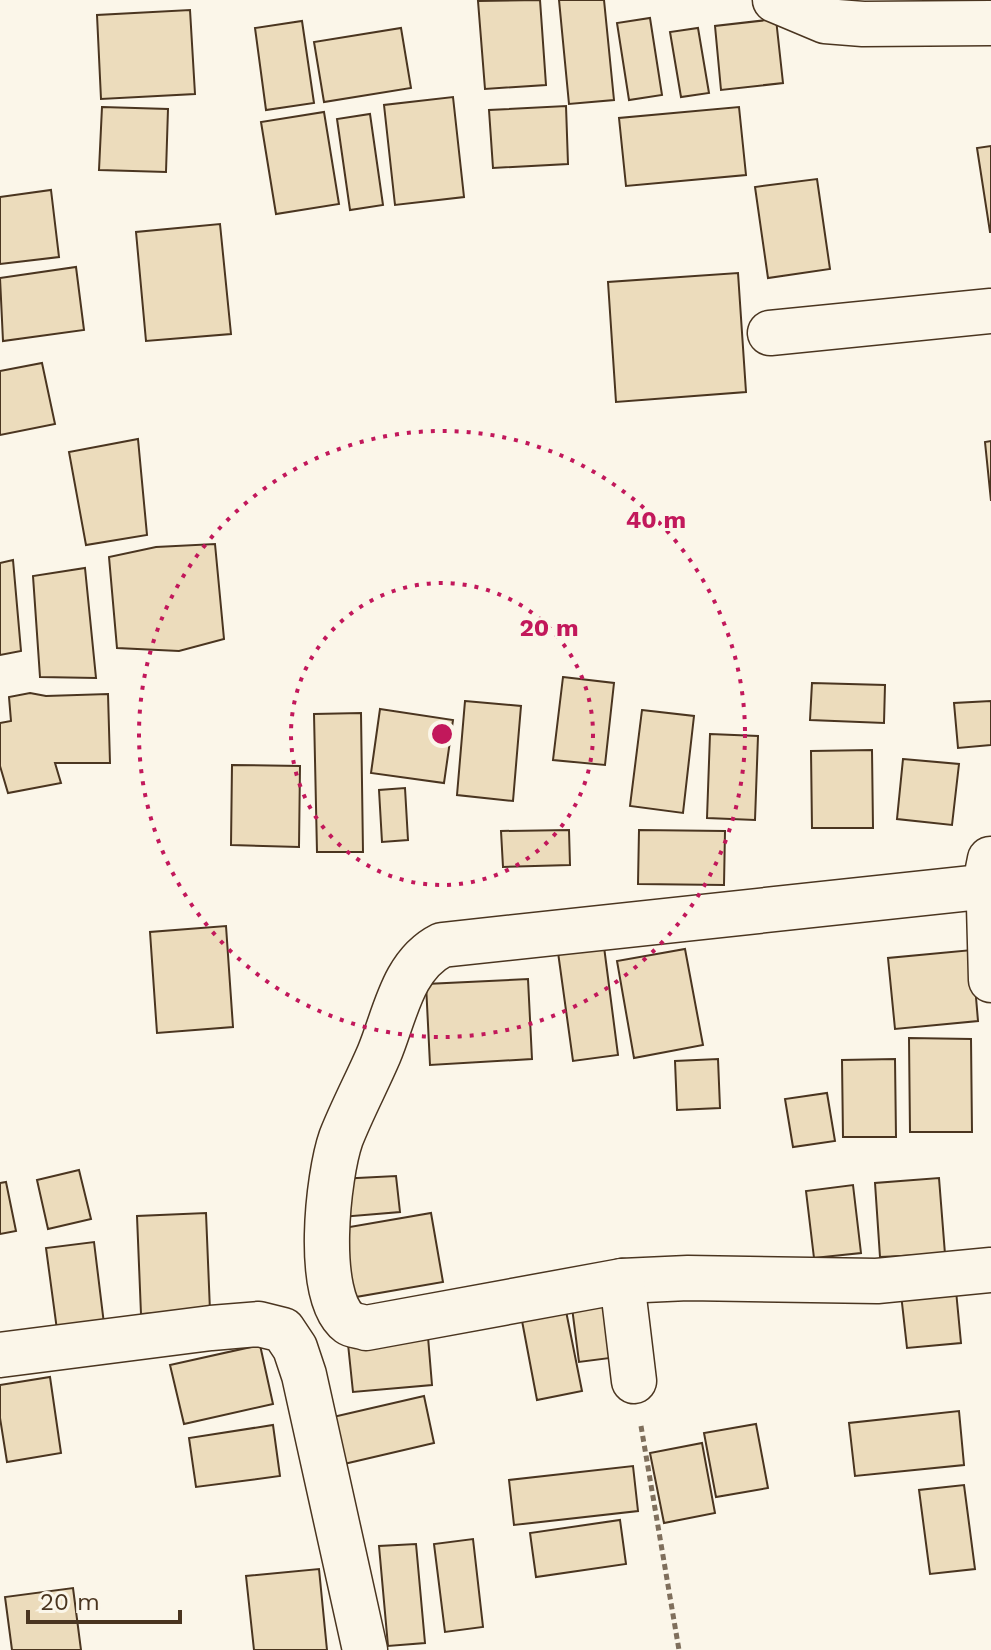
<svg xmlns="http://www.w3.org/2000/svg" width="991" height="1650" font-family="'Work Sans',sans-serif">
	<rect width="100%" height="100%" fill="#fbf6e9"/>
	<g fill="#ecdcbc" stroke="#4a3520" stroke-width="2">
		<path d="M540,0L546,85L485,89L478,1Z"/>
		<path d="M559,0H604L614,100L569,104Z"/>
		<path d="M190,10L195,94L101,99L97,15Z"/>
		<path d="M650,18L662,95L629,100L617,23Z"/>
		<path d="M776,19L783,83L721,90L715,26Z"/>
		<path d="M302,21L314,103L266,110L255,28Z"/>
		<path d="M401,28L411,88L324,102L314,42Z"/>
		<path d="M698,28L709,93L681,97L670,32Z"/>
		<path d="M453,97L464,197L395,205L384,105Z"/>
		<path d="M566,106L568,164L493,168L489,110Z"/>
		<path d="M102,107L168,109L166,172L99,170Z"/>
		<path d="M739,107L746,175L626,186L619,118Z"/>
		<path d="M324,112L339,204L276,214L261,122Z"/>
		<path d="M370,114L383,205L350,210L337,119Z"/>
		<path d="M991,146V232H990L977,148Z"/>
		<path d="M817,179L830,269L768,278L755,187Z"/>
		<path d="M51,190L59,257L0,264V197Z"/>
		<path d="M220,224L231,334L146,341L136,232Z"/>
		<path d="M76,267L84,330L3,341L0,278Z"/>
		<path d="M738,273L746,392L616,402L608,282Z"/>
		<path d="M42,363L55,424L0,435V371Z"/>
		<path d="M138,439L147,535L86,545L69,452Z"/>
		<path d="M991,441V501L985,442Z"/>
		<path d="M215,544L224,639L179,651L117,648L109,557L156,547Z"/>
		<path d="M13,560L21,651L0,655V563Z"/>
		<path d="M85,568L96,678L40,677L33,576Z"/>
		<path d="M563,677L614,683L605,765L553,760Z"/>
		<path d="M812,683L885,685L884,723L810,720Z"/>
		<path d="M30,693L46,696L108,694L110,763H55L61,783L8,793L0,766V723L11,721L9,697Z"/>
		<path d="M465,701L521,706L513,801L457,795Z"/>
		<path d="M991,701V745L958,748L954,703Z"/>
		<path d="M380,709L453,720L444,783L371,773Z"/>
		<path d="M642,710L694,716L683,813L630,806Z"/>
		<path d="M361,713L363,852H317L314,714Z"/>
		<path d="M710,734L758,736L755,820L707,818Z"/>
		<path d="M872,750L873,828H812L811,751Z"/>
		<path d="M903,759L959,764L952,825L897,819Z"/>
		<path d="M232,765L300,766L299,847L231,845Z"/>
		<path d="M405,788L408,840L382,842L379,790Z"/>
		<path d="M569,830L570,865L503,867L501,831Z"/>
		<path d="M639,830L725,831L724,885L638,884Z"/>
		<path d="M226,926L233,1027L157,1033L150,932Z"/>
		<path d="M603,939L618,1055L573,1061L557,945Z"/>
		<path d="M685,949L703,1045L634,1058L617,961Z"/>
		<path d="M972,950L978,1021L895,1029L888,958Z"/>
		<path d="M528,979L532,1059L430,1065L426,984Z"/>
		<path d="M909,1038L971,1039L972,1132H910Z"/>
		<path d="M718,1059L720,1108L677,1110L675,1061Z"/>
		<path d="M895,1059L896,1137H843L842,1060Z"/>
		<path d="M827,1093L835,1141L793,1147L785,1099Z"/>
		<path d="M79,1170L91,1219L48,1229L37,1180Z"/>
		<path d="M396,1176L400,1212L341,1217L338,1179Z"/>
		<path d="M939,1178L945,1254L880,1257L875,1183Z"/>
		<path d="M6,1182L16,1231L0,1234V1183Z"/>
		<path d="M853,1185L861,1253L814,1258L806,1191Z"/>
		<path d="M206,1213L210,1311L141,1314L137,1216Z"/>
		<path d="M431,1213L443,1282L350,1298L338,1229Z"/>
		<path d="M94,1242L104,1324L57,1330L46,1248Z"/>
		<path d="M955,1280L961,1343L907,1348L900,1285Z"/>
		<path d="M563,1296L582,1391L537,1400L519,1305Z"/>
		<path d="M610,1296L618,1357L579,1362L571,1300Z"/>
		<path d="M428,1337L432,1385L353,1392L348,1344Z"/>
		<path d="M260,1345L273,1404L184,1424L170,1365Z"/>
		<path d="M50,1377L61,1453L7,1462L0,1418V1385Z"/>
		<path d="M424,1396L434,1443L344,1464L333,1417Z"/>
		<path d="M959,1411L964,1465L855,1476L849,1423Z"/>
		<path d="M756,1424L768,1488L716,1497L704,1433Z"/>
		<path d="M273,1425L280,1476L196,1487L189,1438Z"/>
		<path d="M702,1443L715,1513L664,1523L650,1453Z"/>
		<path d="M633,1466L638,1511L514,1525L509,1480Z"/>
		<path d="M964,1485L975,1569L930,1574L919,1490Z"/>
		<path d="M620,1520L626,1564L536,1577L530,1533Z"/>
		<path d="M473,1539L483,1627L445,1632L434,1544Z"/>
		<path d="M416,1544L425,1643L388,1646L379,1546Z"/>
		<path d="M319,1569L327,1650H254L246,1576Z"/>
		<path d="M73,1588L81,1650H12L5,1597Z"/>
	</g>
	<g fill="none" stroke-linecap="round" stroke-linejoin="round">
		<defs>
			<g id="minor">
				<path d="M775,0L825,21L863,24L991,23"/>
				<path d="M770,333L991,311"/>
				<path d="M990,859L988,869L991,980"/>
				<path d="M989,886L442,945C402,965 395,1016 379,1054C367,1082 352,1110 341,1138C328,1175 314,1297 349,1323C353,1326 361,1326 366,1328L622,1281L688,1278L877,1281L991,1270"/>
				<path d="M622,1281L634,1381"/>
				<path d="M0,1355L211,1328L259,1324L283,1330L295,1348L304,1375L365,1650"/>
			</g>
		</defs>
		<use href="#minor" stroke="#4a3520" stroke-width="47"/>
		<path stroke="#7f6f5c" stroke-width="5" stroke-dasharray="6 4" stroke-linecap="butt" d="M641,1426L679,1650"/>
		<use href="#minor" stroke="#fbf6e9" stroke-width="44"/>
	</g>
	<g fill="none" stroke="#c2185b" stroke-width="4" stroke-dasharray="4 8">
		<circle cx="442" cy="734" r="151"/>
		<circle cx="442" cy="734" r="303"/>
	</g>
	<circle cx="442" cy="734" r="12" fill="#c2185b" stroke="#fbf6e9" stroke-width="4"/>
	<g font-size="24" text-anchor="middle" font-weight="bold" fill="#c2185b" stroke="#fbf6e9" stroke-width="6" stroke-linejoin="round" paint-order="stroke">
		<text x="656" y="528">40 m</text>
		<text x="549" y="636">20 m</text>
	</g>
	<path d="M28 1610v12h152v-12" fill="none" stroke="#4a3520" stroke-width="4"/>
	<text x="40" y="1610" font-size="24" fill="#4a3520" stroke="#fbf6e9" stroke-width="6" paint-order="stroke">20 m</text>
</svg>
